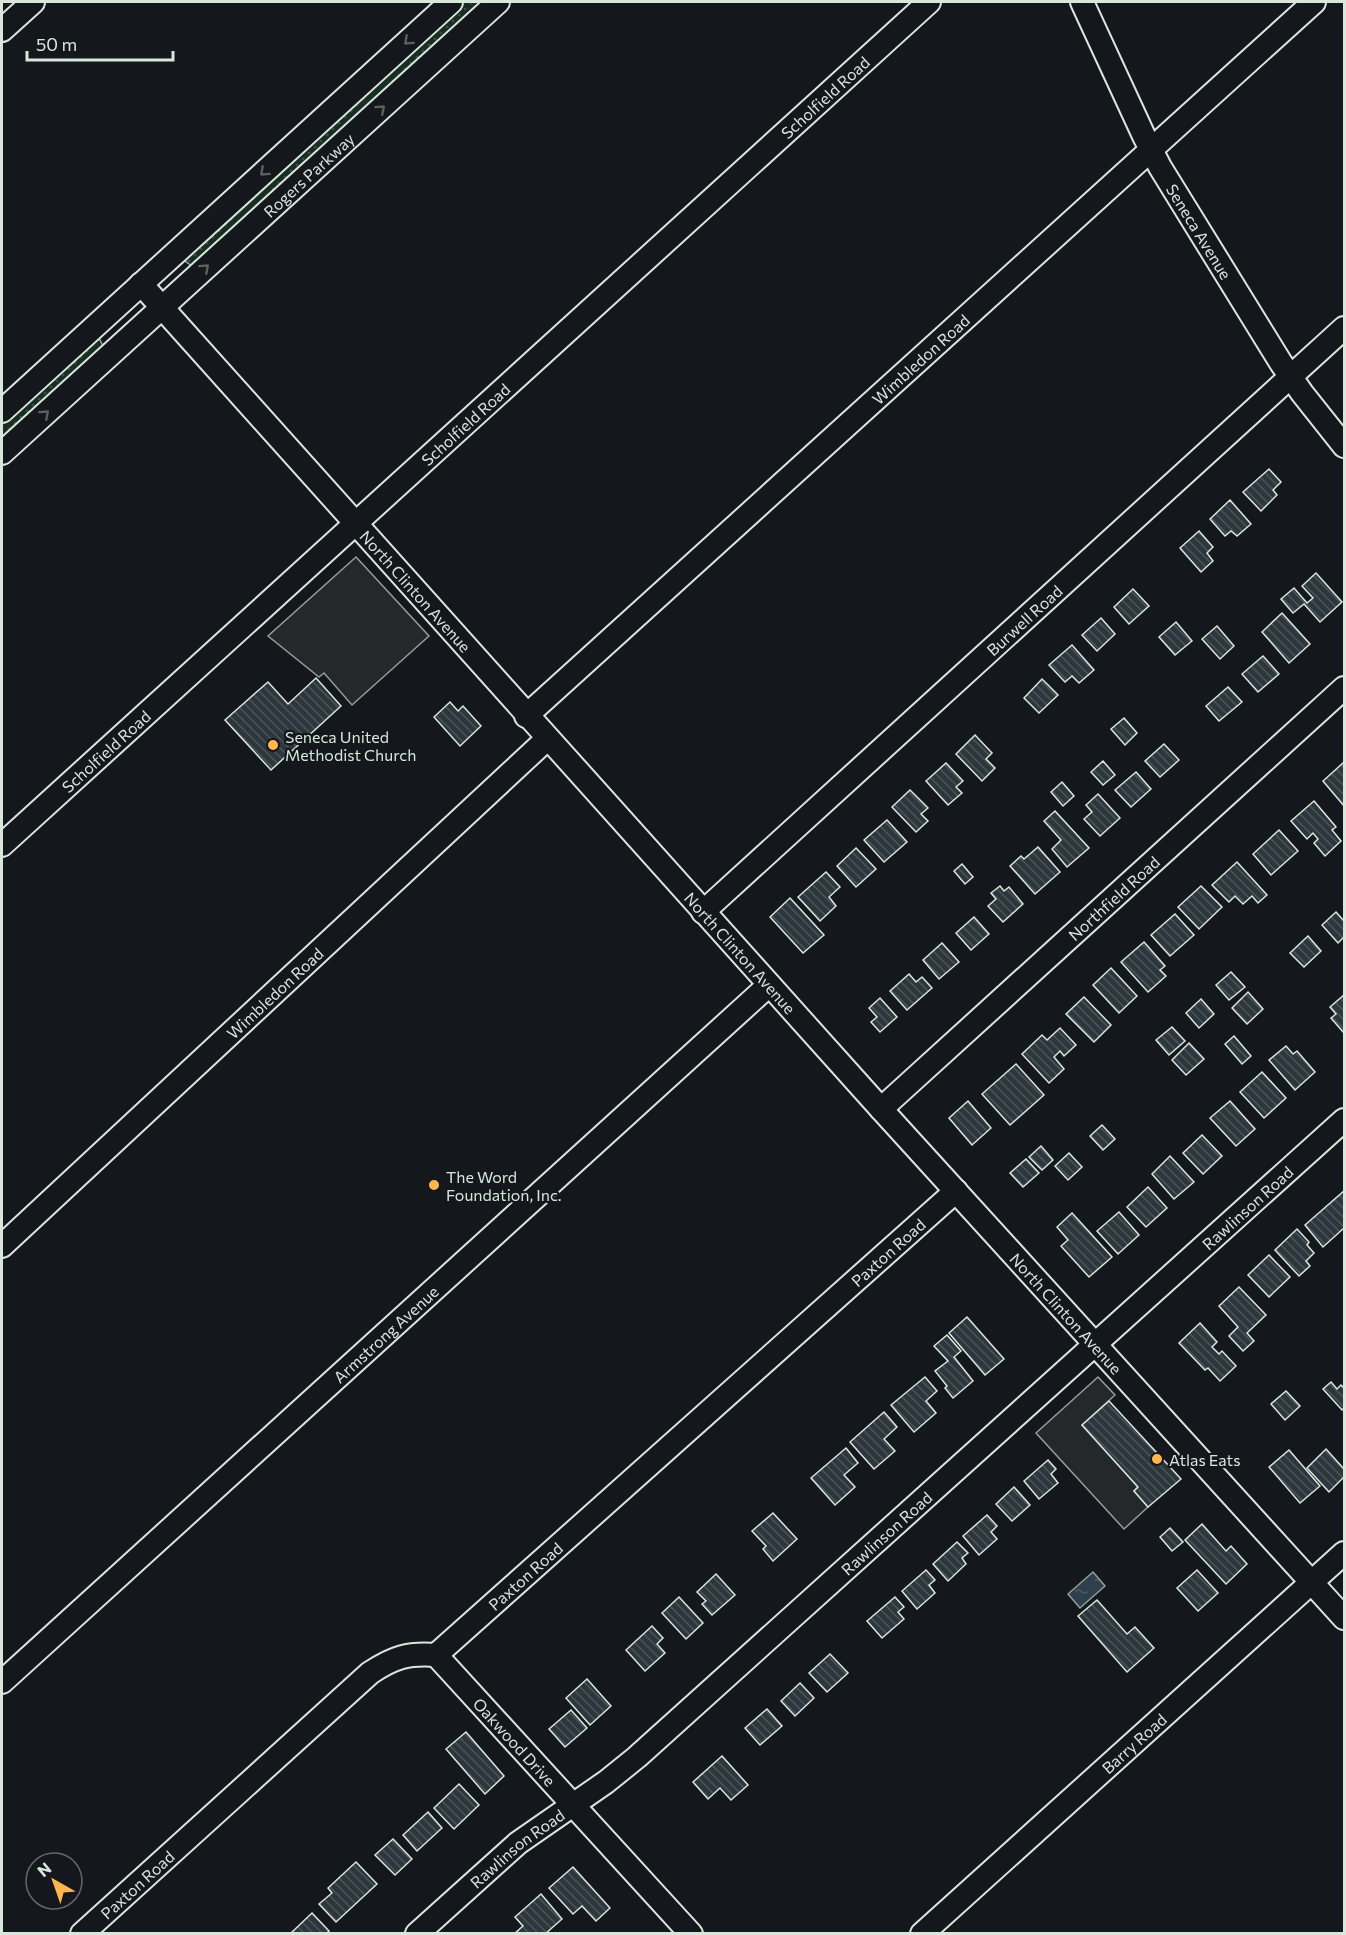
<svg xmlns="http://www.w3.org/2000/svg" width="1346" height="1935" font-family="Commissioner,sans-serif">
	<defs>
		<pattern id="grass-dots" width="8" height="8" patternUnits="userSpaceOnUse" patternTransform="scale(1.5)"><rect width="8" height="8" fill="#1a2d24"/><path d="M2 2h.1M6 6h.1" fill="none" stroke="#3b4b43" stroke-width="1.8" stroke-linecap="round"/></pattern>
		<pattern id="water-ripples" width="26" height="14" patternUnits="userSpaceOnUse" patternTransform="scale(1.5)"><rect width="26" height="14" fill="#2f3f4d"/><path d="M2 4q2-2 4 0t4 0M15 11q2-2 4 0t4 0" fill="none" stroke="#4c5b66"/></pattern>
		<pattern id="building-back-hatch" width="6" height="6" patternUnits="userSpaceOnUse" patternTransform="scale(1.5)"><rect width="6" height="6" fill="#2c363c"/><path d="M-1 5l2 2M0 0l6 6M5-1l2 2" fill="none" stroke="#4a5358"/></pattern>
	</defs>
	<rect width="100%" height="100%" fill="#14181c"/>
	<g fill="url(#grass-dots)" stroke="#939e99" stroke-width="1.5">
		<path d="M463,2H486L192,266L185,261V255Z"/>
		<path d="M96,339L100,340L103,346L2,442V422Z"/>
	</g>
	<g fill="#24282b" stroke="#939e99" stroke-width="1.5">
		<path d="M356,557L429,636L352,705L324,673L319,677L268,636Z"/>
		<path d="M1098,1377L1115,1395L1082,1425L1138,1487L1134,1491L1148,1507L1124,1529L1036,1433Z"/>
	</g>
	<path fill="url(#water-ripples)" stroke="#939e99" stroke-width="1.5" d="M1093,1572L1105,1586L1080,1608L1068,1594Z"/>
	<g fill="url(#building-back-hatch)" stroke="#d8e6dc" stroke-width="1.5">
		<path d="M1269,469L1281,482L1273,490L1277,495L1261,511L1243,492Z"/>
		<path d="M1230,500L1251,524L1237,536L1231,531L1225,536L1210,519Z"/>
		<path d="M1199,531L1213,547L1207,553L1213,561L1201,572L1180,548Z"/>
		<path d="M1316,573L1342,602L1320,622L1304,604L1293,613L1281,599L1294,588L1307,603L1313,598L1302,586Z"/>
		<path d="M1133,589L1149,606L1129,624L1114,607Z"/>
		<path d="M1282,613L1310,644L1289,663L1262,632Z"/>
		<path d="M1101,618L1115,634L1097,651L1082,635Z"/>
		<path d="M1176,622L1192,641L1175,655L1159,637Z"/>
		<path d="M1217,626L1234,646L1220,659L1202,639Z"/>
		<path d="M1072,645L1094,670L1079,683L1072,676L1065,682L1049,665Z"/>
		<path d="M1263,656L1279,674L1258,692L1242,674Z"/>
		<path d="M316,678L341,706L271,770L225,720L268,682L288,704Z"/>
		<path d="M1042,679L1058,695L1039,713L1024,698Z"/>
		<path d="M1228,687L1242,702L1219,721L1206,706Z"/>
		<path d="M450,702L458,711L463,706L481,726L460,746L434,717Z"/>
		<path d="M1124,718L1137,733L1125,745L1111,729Z"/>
		<path d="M975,735L992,753L986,759L995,768L982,781L956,754Z"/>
		<path d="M1164,744L1179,760L1160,777L1145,761Z"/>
		<path d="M1103,761L1115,775L1103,785L1091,772Z"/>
		<path d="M946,763L963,781L956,787L962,793L948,805L926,781Z"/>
		<path d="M1343,763L1344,765V806L1323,781Z"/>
		<path d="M1136,772L1151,789L1131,807L1115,790Z"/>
		<path d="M1062,782L1074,796L1063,806L1051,792Z"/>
		<path d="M910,790L928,808L921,814L928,821L916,832L892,807Z"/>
		<path d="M1098,794L1120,818L1100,836L1084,819L1092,812L1086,805Z"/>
		<path d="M1314,801L1336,827L1332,830L1341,841L1325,856L1314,843L1318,839L1313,833L1307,839L1291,821Z"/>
		<path d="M1055,811L1089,848L1067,867L1052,849L1061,840L1044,821Z"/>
		<path d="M887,820L907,842L884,862L864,840Z"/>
		<path d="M1279,830L1298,851L1271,875L1253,854Z"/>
		<path d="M1038,847L1060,872L1035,894L1010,866L1021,856L1024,859Z"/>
		<path d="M856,848L876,869L856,887L837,866Z"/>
		<path d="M1237,862L1267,895L1258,903L1252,896L1243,904L1235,896L1229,902L1212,885Z"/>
		<path d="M962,864L973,877L965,884L954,871Z"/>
		<path d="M826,872L840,887L829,897L836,906L820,921L798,897Z"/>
		<path d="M1000,886L1004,891L1009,887L1023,904L1003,922L988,906L996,899L991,893Z"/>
		<path d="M1201,886L1222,907L1199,929L1178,907Z"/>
		<path d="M790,898L824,935L803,953L770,917Z"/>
		<path d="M1336,912L1344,921V937L1338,943L1322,925Z"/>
		<path d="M1175,914L1194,935L1170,956L1151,935Z"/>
		<path d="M974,917L989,934L971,950L956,933Z"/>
		<path d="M1308,936L1321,951L1304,967L1290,953Z"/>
		<path d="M1144,942L1165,966L1160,970L1166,976L1148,992L1121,962Z"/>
		<path d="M942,943L959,962L939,979L923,960Z"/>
		<path d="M1111,968L1137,996L1119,1013L1093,985Z"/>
		<path d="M1231,972L1245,987L1229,1000L1216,985Z"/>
		<path d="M909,974L916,982L922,977L932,988L907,1010L890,991Z"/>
		<path d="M1248,992L1263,1009L1247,1024L1232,1008Z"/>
		<path d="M1344,995V1033L1331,1018L1336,1014L1330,1007Z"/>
		<path d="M1084,997L1111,1025L1094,1042L1066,1014Z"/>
		<path d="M880,998L897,1017L880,1032L871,1022L877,1017L869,1008Z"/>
		<path d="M1201,999L1214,1014L1199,1028L1186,1013Z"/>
		<path d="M1172,1027L1185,1041L1169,1055L1156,1040Z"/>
		<path d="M1060,1028L1076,1045L1064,1056L1060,1051L1054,1057L1064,1069L1049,1083L1022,1054L1042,1035L1047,1040Z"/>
		<path d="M1234,1036L1251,1056L1242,1064L1225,1044Z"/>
		<path d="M1189,1043L1204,1059L1186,1075L1172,1060Z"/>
		<path d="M1286,1046L1293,1054L1297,1051L1315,1072L1295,1090L1269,1060Z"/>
		<path d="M1016,1064L1044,1095L1010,1125L982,1094Z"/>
		<path d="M1262,1072L1286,1098L1264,1118L1240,1092Z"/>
		<path d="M968,1101L991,1128L972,1145L949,1118Z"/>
		<path d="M1230,1101L1255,1129L1236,1146L1210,1118Z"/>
		<path d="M1102,1125L1115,1139L1103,1150L1090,1136Z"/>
		<path d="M1202,1135L1222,1156L1203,1174L1183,1153Z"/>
		<path d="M1041,1146L1053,1160L1042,1170L1029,1157Z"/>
		<path d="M1069,1153L1082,1167L1068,1180L1055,1166Z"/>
		<path d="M1170,1156L1194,1182L1174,1199L1152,1174Z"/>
		<path d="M1026,1159L1039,1173L1023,1187L1010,1173Z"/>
		<path d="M1148,1187L1167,1208L1146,1227L1127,1207Z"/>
		<path d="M1344,1191V1228L1323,1247L1305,1225Z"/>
		<path d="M1119,1212L1139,1235L1118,1254L1097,1231Z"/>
		<path d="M1072,1213L1112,1257L1089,1277L1061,1246L1068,1240L1057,1227Z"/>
		<path d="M1297,1229L1309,1242L1307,1245L1314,1253L1306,1261L1310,1266L1299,1276L1275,1250Z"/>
		<path d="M1269,1255L1290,1277L1269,1297L1248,1275Z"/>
		<path d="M1239,1287L1266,1315L1247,1333L1254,1341L1243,1351L1229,1336L1238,1327L1219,1306Z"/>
		<path d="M967,1317L1004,1359L985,1375L949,1333Z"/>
		<path d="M1200,1323L1217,1342L1212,1347L1219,1354L1222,1351L1236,1366L1220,1381L1208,1368L1205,1370L1179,1343Z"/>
		<path d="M947,1335L961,1351L954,1357L973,1381L953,1398L945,1388L947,1386L935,1371L948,1361L934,1346Z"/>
		<path d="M925,1377L937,1391L926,1401L936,1413L914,1432L891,1405Z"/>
		<path d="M1331,1382L1337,1389L1341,1385L1344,1388V1408L1342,1410L1323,1389Z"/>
		<path d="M1286,1391L1300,1406L1285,1420L1271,1404Z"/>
		<path d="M1109,1401L1181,1479L1148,1507L1134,1491L1138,1487L1082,1425Z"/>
		<path d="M884,1412L897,1427L884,1439L895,1451L874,1469L850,1442Z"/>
		<path d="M846,1448L858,1463L844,1475L855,1487L835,1505L811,1478Z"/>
		<path d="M1326,1449L1344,1469V1477L1329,1492L1307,1468Z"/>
		<path d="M1289,1450L1320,1486L1300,1503L1269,1467Z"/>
		<path d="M1048,1460L1056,1469L1051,1474L1058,1483L1039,1499L1024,1481Z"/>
		<path d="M1014,1487L1030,1505L1012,1521L996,1504Z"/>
		<path d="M773,1513L797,1539L773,1561L763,1549L766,1546L752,1531Z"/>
		<path d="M987,1515L997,1526L991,1532L997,1539L979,1555L963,1536Z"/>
		<path d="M1202,1524L1226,1551L1231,1546L1247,1564L1226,1584L1185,1540Z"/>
		<path d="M1170,1528L1183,1542L1172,1551L1160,1537Z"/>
		<path d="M957,1542L968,1553L962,1558L966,1564L948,1581L933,1564Z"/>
		<path d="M926,1570L935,1580L929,1585L935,1593L917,1609L902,1591Z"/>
		<path d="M1197,1570L1218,1593L1198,1611L1177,1588Z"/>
		<path d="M716,1574L735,1595L712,1615L702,1604L706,1601L697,1592Z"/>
		<path d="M679,1597L703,1623L686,1639L662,1613Z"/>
		<path d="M895,1597L904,1607L898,1612L904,1619L882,1638L867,1621Z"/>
		<path d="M1097,1600L1127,1634L1135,1627L1154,1648L1127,1672L1078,1616Z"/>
		<path d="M652,1626L663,1638L657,1644L665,1653L645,1671L626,1650Z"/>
		<path d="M830,1654L848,1673L827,1692L809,1673Z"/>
		<path d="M587,1679L611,1706L590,1725L566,1698Z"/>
		<path d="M800,1683L814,1698L795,1716L781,1701Z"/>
		<path d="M767,1709L782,1726L760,1745L745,1728Z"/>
		<path d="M571,1710L587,1728L565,1747L549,1729Z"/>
		<path d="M466,1732L504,1776L485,1794L446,1749Z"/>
		<path d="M722,1756L748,1785L731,1800L720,1788L708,1799L693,1782Z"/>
		<path d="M459,1784L479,1805L454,1829L434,1808Z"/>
		<path d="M428,1812L442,1828L417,1851L403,1835Z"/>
		<path d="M393,1839L412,1859L395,1875L375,1855Z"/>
		<path d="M356,1862L377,1884L336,1922L319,1904L332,1893L328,1888Z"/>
		<path d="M573,1867L610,1908L596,1921L582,1906L573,1914L549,1888Z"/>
		<path d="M541,1894L562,1919L545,1934H514L523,1926L515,1917Z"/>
		<path d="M312,1913L329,1931L326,1934H290Z"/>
	</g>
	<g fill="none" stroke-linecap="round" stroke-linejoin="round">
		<defs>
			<g id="minor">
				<path id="s1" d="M1082,2L1144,136L1160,167L1281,363L1302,393L1344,446"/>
				<path d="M2,30L33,2"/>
				<path id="s2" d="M141,284L881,1109L1344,1618"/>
				<path d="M2,411L451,2"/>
				<path id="s3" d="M2,453L498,2"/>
				<path id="s4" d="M526,716L1314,2"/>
				<path id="s5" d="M2,845L929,2"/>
				<path id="s6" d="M703,912L1344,328"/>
				<path id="s7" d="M881,1109L1344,688"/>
				<path id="s8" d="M2,1246L547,739"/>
				<path id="s9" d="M436,1655L691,1934"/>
				<path id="s10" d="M2,1682L769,985"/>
				<path id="s11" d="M82,1934L370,1673C394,1657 408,1653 436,1655L956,1191"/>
				<path id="s12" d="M417,1934L518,1843L606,1782L637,1757L1344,1120"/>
				<path id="s13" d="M922,1934L1344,1553"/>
			</g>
		</defs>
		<use href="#minor" stroke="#d8e6dc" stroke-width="26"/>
		<use href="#minor" stroke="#14181c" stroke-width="22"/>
	</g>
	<defs><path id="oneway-chevron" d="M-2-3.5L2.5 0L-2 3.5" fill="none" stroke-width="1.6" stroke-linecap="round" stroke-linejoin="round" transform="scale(1.5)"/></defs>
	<g stroke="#59605f">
		<use href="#oneway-chevron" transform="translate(408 41) rotate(138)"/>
		<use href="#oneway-chevron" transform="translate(381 109) rotate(-42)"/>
		<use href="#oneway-chevron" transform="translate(264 172) rotate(138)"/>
		<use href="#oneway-chevron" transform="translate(205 268) rotate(-42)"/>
		<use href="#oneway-chevron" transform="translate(45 414) rotate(-42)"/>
	</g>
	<g fill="#ffb74d" stroke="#14181c" stroke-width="2">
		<circle cx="273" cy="745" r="6"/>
		<circle cx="434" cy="1185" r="6"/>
		<circle cx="1157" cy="1459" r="6"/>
	</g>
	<g text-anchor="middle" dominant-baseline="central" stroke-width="4.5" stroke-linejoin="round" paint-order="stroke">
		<g font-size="16" fill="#d8e6dc" stroke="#14181c">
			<text stroke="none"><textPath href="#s5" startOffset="1112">Scholfield Road</textPath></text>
			<text stroke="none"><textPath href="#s3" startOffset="414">Rogers Parkway</textPath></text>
			<text stroke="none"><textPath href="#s1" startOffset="258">Seneca Avenue</textPath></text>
			<text stroke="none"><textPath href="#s4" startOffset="532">Wimbledon Road</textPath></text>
			<text stroke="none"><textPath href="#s5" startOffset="626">Scholfield Road</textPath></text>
			<text stroke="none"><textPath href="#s2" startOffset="412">North Clinton Avenue</textPath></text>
			<text stroke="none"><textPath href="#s6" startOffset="434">Burwell Road</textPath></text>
			<text stroke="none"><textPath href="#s5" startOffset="140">Scholfield Road</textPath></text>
			<text stroke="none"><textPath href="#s7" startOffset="314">Northfield Road</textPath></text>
			<text stroke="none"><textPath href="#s2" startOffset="898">North Clinton Avenue</textPath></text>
			<text stroke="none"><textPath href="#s8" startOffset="372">Wimbledon Road</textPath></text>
			<text stroke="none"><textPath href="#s12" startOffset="1104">Rawlinson Road</textPath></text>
			<text stroke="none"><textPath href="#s11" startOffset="1064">Paxton Road</textPath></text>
			<text stroke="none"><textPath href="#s2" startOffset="1384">North Clinton Avenue</textPath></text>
			<text stroke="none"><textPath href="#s10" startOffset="518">Armstrong Avenue</textPath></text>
			<text stroke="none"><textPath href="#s12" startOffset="618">Rawlinson Road</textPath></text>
			<text stroke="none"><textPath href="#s11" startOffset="578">Paxton Road</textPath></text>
			<text stroke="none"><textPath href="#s9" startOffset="117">Oakwood Drive</textPath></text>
			<text stroke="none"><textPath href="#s13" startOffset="285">Barry Road</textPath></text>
			<text stroke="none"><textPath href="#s12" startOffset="132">Rawlinson Road</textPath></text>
			<text stroke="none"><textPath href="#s11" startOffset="74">Paxton Road</textPath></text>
		</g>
		<g font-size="16" fill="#d8e6dc" stroke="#14181c" text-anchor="start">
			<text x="285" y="736">Seneca United<tspan x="285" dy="18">Methodist Church</tspan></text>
			<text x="446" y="1176">The Word<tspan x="446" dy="18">Foundation, Inc.</tspan></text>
			<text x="1169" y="1459">Atlas Eats</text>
		</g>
	</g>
	<rect width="1346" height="1935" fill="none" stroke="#d8e6dc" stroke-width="6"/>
	<g transform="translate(54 1881) rotate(320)"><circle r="28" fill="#14181c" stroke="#626a69" stroke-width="1.5"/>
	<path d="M0-4.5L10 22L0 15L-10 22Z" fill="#ffb74d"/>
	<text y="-9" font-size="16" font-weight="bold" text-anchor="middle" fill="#d8e6dc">N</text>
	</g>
	<path d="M27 51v9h146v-9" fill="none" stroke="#d8e6dc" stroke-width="3"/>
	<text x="36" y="51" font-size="18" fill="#d8e6dc" stroke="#14181c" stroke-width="4.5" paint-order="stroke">50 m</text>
</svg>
